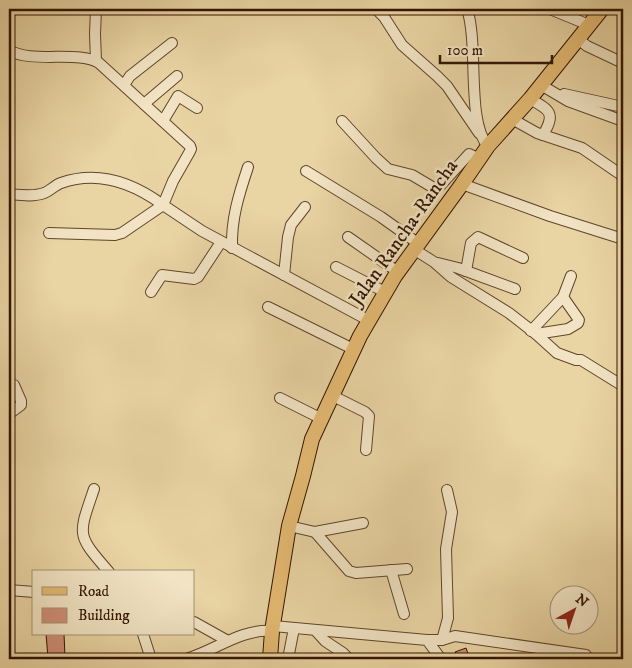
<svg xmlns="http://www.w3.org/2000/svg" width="632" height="668" font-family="'IM FELL DW Pica',serif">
	<rect width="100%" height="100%" fill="#e9d4a3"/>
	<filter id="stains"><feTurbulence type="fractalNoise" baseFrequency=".004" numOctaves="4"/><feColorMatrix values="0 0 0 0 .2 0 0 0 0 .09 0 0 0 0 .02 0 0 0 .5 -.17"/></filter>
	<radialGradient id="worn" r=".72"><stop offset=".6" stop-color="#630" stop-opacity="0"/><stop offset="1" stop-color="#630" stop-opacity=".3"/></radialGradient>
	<g fill="#d08e76" stroke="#321503">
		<path d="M46,634H64L65,657L48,658Z"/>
		<path d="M466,648L470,659H458L455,652Z"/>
	</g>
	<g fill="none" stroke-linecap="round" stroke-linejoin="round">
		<defs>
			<g id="minor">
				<path d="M96,9L95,34L96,61"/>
				<path d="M376,9L384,17L402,45L437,76L447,86L479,133"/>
				<path d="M467,9C479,44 466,122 488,146"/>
				<path d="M550,9L589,25"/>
				<path d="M578,39L587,46L623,63"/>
				<path d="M9,50C30,64 80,50 99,63L190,146L191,149L189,153L173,181L163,205L202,231L368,320"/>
				<path d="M124,85L130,76L172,43"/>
				<path d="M541,85L568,101L623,121"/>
				<path d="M564,94L623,107"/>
				<path d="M530,99C550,110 556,113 543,135"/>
				<path d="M144,104L177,76"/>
				<path d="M512,119L537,133L582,148L623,176"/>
				<path d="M163,121L178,96L197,108"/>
				<path d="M342,121L376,158L388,169L412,175L434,188L439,187L469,154L480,159"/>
				<path d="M306,171L381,217L419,244"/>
				<path d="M462,184L550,216L623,239"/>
				<path d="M9,194C20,195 34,197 44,193C50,191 55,185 61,183C98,170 133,183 163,205L122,233L115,235L49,233"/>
				<path d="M348,237L398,272"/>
				<path d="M232,248C231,219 239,194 248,167"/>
				<path d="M415,250L434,262L451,277L509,313L536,334L557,353L576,360H581L623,386"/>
				<path d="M438,263L458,268L515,289"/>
				<path d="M336,267L385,292"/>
				<path d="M466,271L471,243L478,237L523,258"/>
				<path d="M284,275L288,237L291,225L305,207"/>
				<path d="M151,292L162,275L194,279L198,277L221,242"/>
				<path d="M268,307L353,349"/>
				<path d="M531,331L563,297L571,276"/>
				<path d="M536,334L568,329L578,323L579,320L563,297"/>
				<path d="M331,395L365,412L369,416L366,450"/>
				<path d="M280,398L320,418"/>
				<path d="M9,411H13L21,405V401L14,385"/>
				<path d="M94,489C78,536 76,534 109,572"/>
				<path d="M289,526L315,532L363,523"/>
				<path d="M315,532L349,571L356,573L407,569"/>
				<path d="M391,570L404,614"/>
				<path d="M9,590L34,592"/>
				<path d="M194,622L228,641"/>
				<path d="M273,626L427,640L441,659"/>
				<path d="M315,630L325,641L343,653L349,659"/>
				<path d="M143,634L151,659"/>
				<path d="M427,640H442L455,636L586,655"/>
				<path d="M442,640L448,618L446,549L452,512L447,490"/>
				<path d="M186,659C217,650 239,629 272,631"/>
				<path d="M288,659L294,628"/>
			</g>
			<path id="major" d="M270,659L272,631L289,526L303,476L312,439L360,336L395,276L462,184L488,146L530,99L602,9"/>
		</defs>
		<use href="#minor" stroke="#60452b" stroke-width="12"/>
		<use href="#major" stroke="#321503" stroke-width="16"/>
		<use href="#minor" stroke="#f1e3c3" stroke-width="10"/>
		<use href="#major" stroke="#e4ba72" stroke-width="14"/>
	</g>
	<g text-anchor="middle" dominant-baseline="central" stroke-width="5" stroke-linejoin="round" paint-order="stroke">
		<g font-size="20" fill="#321503" stroke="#f1e3c3">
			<text transform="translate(404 233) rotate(-55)">Jalan Rancha-Rancha</text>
		</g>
	</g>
	<rect width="632" height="668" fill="none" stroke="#e9d4a3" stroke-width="30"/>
	<rect x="10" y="10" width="612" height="648" fill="none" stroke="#321503" stroke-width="2.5"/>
	<rect x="15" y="15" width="602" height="638" fill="none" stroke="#321503"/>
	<rect x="32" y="570" width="162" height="65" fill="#f1e3c3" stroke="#a59176"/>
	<rect x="42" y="587" width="25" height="8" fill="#e4ba72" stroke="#a59176"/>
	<text x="78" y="596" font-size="15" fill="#321503">Road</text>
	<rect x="42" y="608" width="25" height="15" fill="#d08e76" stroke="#a59176"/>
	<text x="78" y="620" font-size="15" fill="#321503">Building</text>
	<g transform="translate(574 610) rotate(40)"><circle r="24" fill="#f1e3c3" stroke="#a59176"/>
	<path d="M0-4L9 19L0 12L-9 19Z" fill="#8f2418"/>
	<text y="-8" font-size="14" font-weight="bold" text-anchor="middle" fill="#321503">N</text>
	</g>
	<path d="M440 55v8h112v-8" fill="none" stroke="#321503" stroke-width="2.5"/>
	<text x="447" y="55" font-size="15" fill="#321503" stroke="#f1e3c3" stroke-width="4" paint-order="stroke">100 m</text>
	<rect width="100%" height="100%" filter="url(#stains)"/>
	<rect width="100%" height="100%" fill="url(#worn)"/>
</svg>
